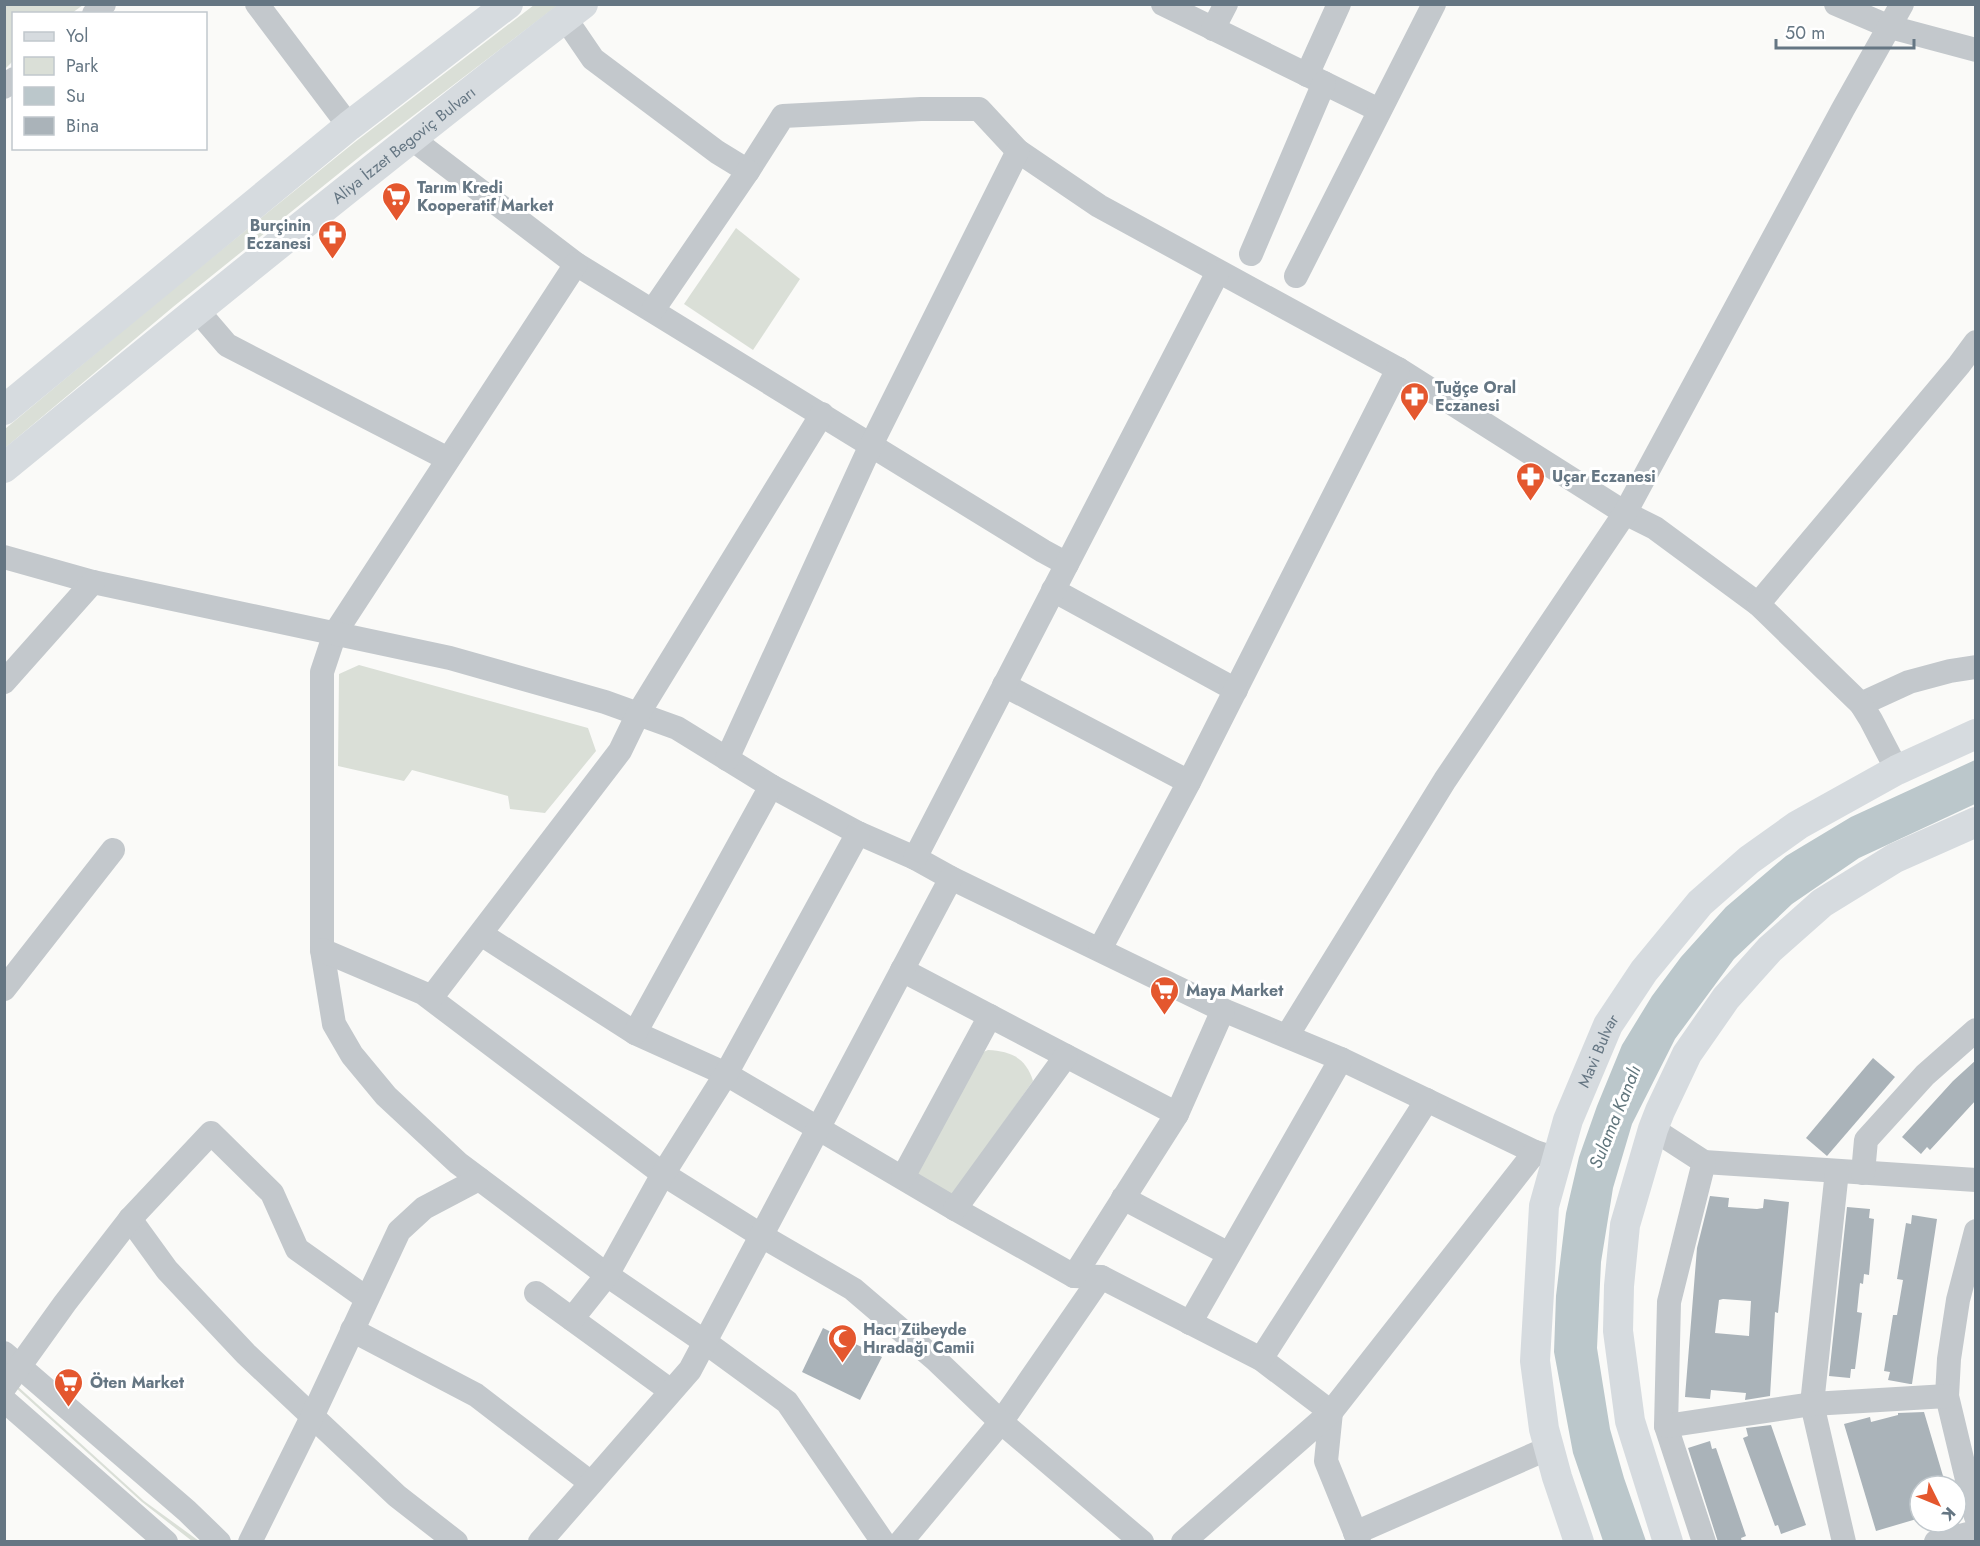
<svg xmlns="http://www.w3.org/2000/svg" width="1980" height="1546" font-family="Jost,sans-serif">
	<rect width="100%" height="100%" fill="#fafaf8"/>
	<g fill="#dadfd7">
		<path d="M5,4H83V5L72,13L14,14L13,61L5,69Z"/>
		<path d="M534,5H558L363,154L173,307L5,448V429L163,297L355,142Z"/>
		<path d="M736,228L800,279L753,350L684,304Z"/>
		<path d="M359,665L588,728L596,751L545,813L510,809L508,796L412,770L404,781L338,766L339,674Z"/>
		<path d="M988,1050C1011,1051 1026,1058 1033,1081L948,1201L908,1180L981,1053Z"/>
		<path d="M4,1374L144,1501L199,1541H192L142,1502L5,1378Z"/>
	</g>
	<path fill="#bbc7cb" d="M1975,760V804L1859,858L1792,904L1734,959L1675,1039L1632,1124L1613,1188L1601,1262L1597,1348L1610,1429L1624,1478L1646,1541H1603L1573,1453L1554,1352L1556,1296L1566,1213L1579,1157L1597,1106L1622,1045L1652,996L1681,957L1726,907L1786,856L1851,817Z"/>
	<g fill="#aab3b9" fill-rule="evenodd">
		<path d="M1873,1058L1895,1077L1827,1156L1806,1138Z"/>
		<path d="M1976,1060V1100L1930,1150L1927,1147L1921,1154L1902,1137L1953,1081Z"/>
		<path d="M1710,1196L1729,1198L1728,1207L1757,1209L1763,1208L1764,1199L1789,1202L1778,1313L1775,1312L1770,1396L1745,1400L1746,1393L1711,1390L1710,1399L1685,1397L1697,1248ZM1723,1299L1751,1301L1749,1336L1715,1333L1719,1300Z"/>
		<path d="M1847,1207L1870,1209L1869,1218L1874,1219L1869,1275L1864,1274L1863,1284L1860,1283L1857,1312L1862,1313L1855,1369H1851L1850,1378L1829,1376Z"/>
		<path d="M1912,1215L1937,1219L1912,1384H1910L1888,1380L1890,1372L1884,1371L1893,1315H1897L1903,1280L1897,1279L1906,1223L1911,1224Z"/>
		<path d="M823,1328L882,1357L860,1400L802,1372Z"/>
		<path d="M1924,1412L1946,1486H1920V1518L1876,1531L1844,1424L1870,1417L1871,1422L1898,1415V1413Z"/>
		<path d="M1771,1425L1806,1525L1781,1534L1778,1525L1775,1526L1743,1438L1748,1436L1746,1428Z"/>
		<path d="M1710,1441L1712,1449L1716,1448L1746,1536L1741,1538L1742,1542H1718L1688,1448Z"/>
	</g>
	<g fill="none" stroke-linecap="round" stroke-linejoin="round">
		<g stroke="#c3c8cc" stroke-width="24">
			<path d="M257,4L349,126"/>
			<path d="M1163,4L1379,110"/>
			<path d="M1836,4L1890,27L1976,50"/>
			<path d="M94,14L104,4"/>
			<path d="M565,18L593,59L717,152L748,171L783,116L921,109H979L1018,151L1099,206L1398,369L1625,513L1655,528L1758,604"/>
			<path d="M1213,29L1226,4"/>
			<path d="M1307,75L1339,4"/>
			<path d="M4,87L14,79"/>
			<path d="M411,138L576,264L1043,551L1067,564"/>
			<path d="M1251,254L1324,83"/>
			<path d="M576,264L335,633L322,672V950L334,1024L352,1055L386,1096L458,1163L607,1275L705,1342L787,1402L883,1542"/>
			<path d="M1296,276L1434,4"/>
			<path d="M197,310L227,345L448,459"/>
			<path d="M653,310L748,171"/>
			<path d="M4,557L93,582L450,658L605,702L677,728L771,786L858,833L915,858L951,878L1223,1010L1341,1059L1535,1152L1557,1159"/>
			<path d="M1053,590L1236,690"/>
			<path d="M4,682L93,582"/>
			<path d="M1004,685L1189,782"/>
			<path d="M1861,704L1909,682L1950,671L1976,667"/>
			<path d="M727,759L871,445L1018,151"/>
			<path d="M1897,770L1871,720L1861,704L1758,604L1959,365L1976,342"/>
			<path d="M915,858L1218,272"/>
			<path d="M481,934L635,1033L726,1074L955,1209L1074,1276L1101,1277L1261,1359L1331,1412L1326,1461L1359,1542"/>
			<path d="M1100,949L1189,782L1398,369"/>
			<path d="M322,950L423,993L663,1174L762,1236L853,1289L935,1359L1001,1422L1101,1277"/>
			<path d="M902,970L1177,1114"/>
			<path d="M4,989L113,850"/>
			<path d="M431,998L620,751L638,714L822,414"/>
			<path d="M635,1033L771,786"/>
			<path d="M1287,1036L1445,780L1625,513L1843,109L1902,4"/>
			<path d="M1653,1129L1704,1162L1976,1180"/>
			<path d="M1704,1162L1669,1302L1666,1426L1704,1542"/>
			<path d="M1837,1171L1812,1404L1844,1542"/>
			<path d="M1863,1173L1866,1140L1925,1075L1976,1030"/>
			<path d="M903,1177L990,1016"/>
			<path d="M1123,1198L1229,1254"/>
			<path d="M955,1209L1066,1056"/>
			<path d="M130,1219L167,1270L246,1354L397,1496L456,1542"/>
			<path d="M1976,1231L1958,1300L1949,1359L1947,1396L1976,1517"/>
			<path d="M1074,1276L1177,1114L1223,1010"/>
			<path d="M536,1293L671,1391"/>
			<path d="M572,1319L607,1275L663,1174L726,1074L858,833"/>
			<path d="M1190,1323L1341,1059"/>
			<path d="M352,1330L476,1395L591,1483"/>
			<path d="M4,1353L187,1511L219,1542"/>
			<path d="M1261,1359L1427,1100"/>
			<path d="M4,1388L65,1303L130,1219L211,1133L272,1193L297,1249L366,1298"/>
			<path d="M4,1400L166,1542"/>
			<path d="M1666,1426L1812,1404L1947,1396"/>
			<path d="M1355,1533L1549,1448"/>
			<path d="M250,1542L312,1417L399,1231L424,1208L479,1179"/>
			<path d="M540,1542L690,1370L951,878"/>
			<path d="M901,1542L1001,1422L1142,1542"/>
			<path d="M1183,1542L1331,1412L1535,1152"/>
			<path d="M1936,1542L1976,1532"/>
		</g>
		<g stroke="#d6dbdf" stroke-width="30">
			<path d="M4,410L349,126L508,4"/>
			<path id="s1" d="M4,468C195,311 387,155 583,4"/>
			<path id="s2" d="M1579,1542L1557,1477L1544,1429L1535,1361L1544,1206L1568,1120L1608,1025L1644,971L1700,903L1749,860L1798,825L1897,770L1976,734"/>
			<path d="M1668,1542L1630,1421L1618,1331L1619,1286L1625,1225L1653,1129L1660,1111L1687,1054L1726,998L1770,949L1822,903L1895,858L1976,822"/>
		</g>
	</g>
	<defs>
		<symbol id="supermarket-pin" viewBox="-11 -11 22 30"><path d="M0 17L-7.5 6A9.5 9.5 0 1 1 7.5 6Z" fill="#e4572e" stroke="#fff"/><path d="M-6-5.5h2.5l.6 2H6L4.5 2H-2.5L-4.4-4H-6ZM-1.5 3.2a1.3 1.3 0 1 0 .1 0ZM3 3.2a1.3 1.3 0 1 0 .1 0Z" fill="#fff"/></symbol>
		<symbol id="pharmacy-pin" viewBox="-11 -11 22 30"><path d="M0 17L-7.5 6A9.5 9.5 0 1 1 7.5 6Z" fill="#e4572e" stroke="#fff"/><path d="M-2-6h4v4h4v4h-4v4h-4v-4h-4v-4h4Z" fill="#fff"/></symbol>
		<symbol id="mosque-pin" viewBox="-11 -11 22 30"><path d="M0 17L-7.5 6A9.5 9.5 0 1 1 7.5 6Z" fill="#e4572e" stroke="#fff"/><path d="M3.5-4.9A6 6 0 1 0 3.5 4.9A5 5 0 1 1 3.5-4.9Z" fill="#fff"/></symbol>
	</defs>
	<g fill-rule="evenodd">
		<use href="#supermarket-pin" x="380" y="180" width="33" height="45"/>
		<use href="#pharmacy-pin" x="316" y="218" width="33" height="45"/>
		<use href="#pharmacy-pin" x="1398" y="380" width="33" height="45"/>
		<use href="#pharmacy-pin" x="1514" y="460" width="33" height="45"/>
		<use href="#supermarket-pin" x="1148" y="974" width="33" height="45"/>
		<use href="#mosque-pin" x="826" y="1322" width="33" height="45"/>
		<use href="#supermarket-pin" x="52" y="1366" width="33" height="45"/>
	</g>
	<g text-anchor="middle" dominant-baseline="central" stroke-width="6" stroke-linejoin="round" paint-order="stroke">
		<g font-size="16" fill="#657683" stroke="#fff">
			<text stroke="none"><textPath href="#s1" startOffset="514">Aliya İzzet Begoviç Bulvarı</textPath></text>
			<text stroke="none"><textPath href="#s2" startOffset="507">Mavi Bulvar</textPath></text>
		</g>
		<g font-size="16" font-weight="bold" fill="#657683" stroke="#fff" text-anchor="start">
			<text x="417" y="187">Tarım Kredi<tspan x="417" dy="18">Kooperatif Market</tspan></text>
			<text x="311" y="225" text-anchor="end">Burçinin<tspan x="311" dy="18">Eczanesi</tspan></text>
			<text x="1435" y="387">Tuğçe Oral<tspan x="1435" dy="18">Eczanesi</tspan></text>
			<text x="1552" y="476">Uçar Eczanesi</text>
			<text x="1186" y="990">Maya Market</text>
			<text x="863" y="1329">Hacı Zübeyde<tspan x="863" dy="18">Hıradağı Camii</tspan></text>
			<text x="90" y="1382">Öten Market</text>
		</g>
		<g font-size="18" font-style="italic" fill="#60757c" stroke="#fff">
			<text transform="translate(1615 1117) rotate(-68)">Sulama Kanalı</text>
		</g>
	</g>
	<rect width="1980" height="1546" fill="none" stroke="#657683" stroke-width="12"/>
	<rect x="12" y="12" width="195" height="138" fill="#ffffff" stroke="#c1c8cd" stroke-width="1.5"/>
	<rect x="24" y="32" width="30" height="9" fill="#d6dbdf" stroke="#c1c8cd" stroke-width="1.5"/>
	<text x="66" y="42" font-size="18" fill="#657683">Yol</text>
	<rect x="24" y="57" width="30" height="18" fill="#dadfd7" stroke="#c1c8cd" stroke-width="1.5"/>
	<text x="66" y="72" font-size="18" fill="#657683">Park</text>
	<rect x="24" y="87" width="30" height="18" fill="#bbc7cb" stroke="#c1c8cd" stroke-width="1.5"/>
	<text x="66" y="102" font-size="18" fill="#657683">Su</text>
	<rect x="24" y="117" width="30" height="18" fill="#aab3b9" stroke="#c1c8cd" stroke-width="1.5"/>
	<text x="66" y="132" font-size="18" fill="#657683">Bina</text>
	<g transform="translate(1938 1504) rotate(133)"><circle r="28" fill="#ffffff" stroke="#c1c8cd" stroke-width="1.5"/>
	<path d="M0-4.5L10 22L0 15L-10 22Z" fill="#e4572e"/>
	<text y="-9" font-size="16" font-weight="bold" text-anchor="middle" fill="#657683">K</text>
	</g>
	<path d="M1776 39v9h138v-9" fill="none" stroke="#657683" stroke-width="3"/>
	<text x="1785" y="39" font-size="18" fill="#657683" stroke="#ffffff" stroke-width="4.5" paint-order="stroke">50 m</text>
</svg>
